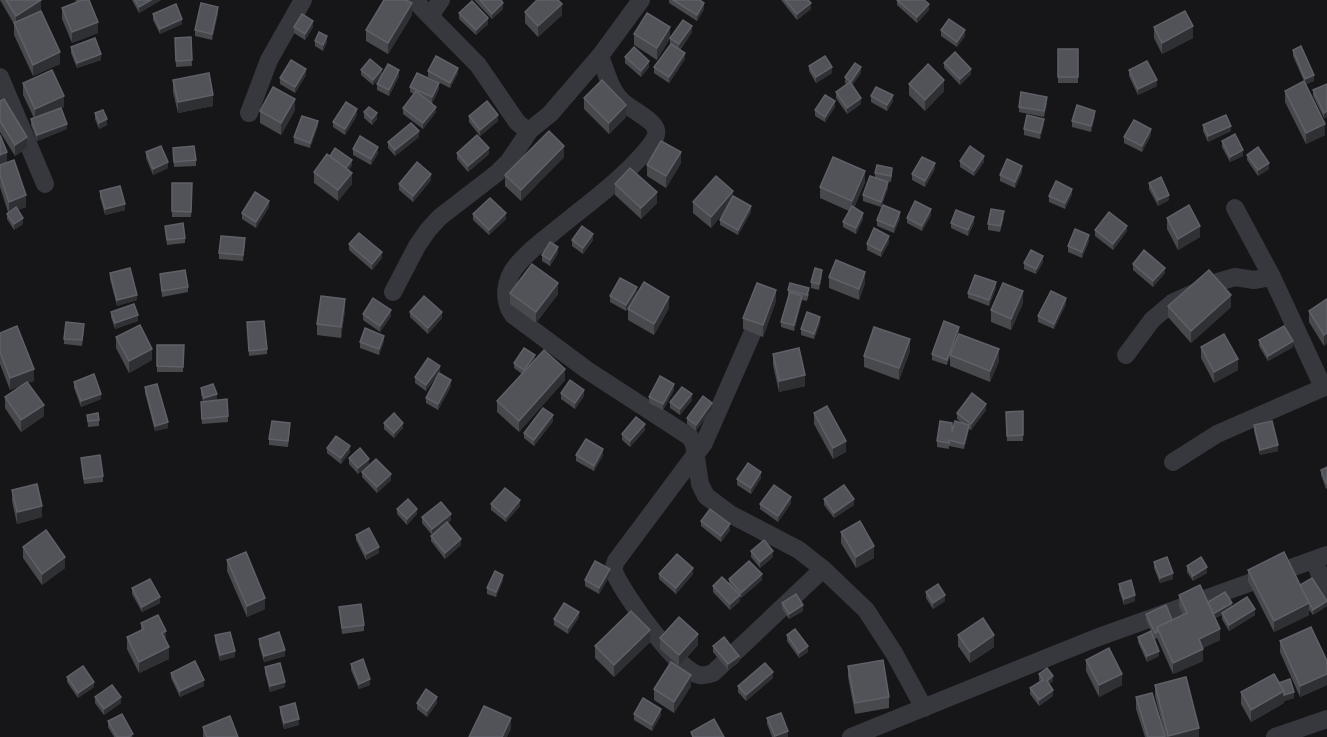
<svg xmlns="http://www.w3.org/2000/svg" width="1327" height="737" font-family="Lato,sans-serif">
	<rect width="100%" height="100%" fill="#161618"/>
	<g fill="none" stroke-linecap="round" stroke-linejoin="round">
		<g stroke="#37383d" stroke-width="18">
			<path d="M414,0L478,65L517,122L524,128L530,130"/>
			<path d="M430,16L441,0"/>
			<path d="M600,56C606,71 610,90 622,101C629,108 655,121 656,130C658,138 649,147 644,153C617,184 582,208 551,234C539,243 527,253 517,265C505,279 502,300 513,315L587,370L690,437L694,444L700,484L706,496L730,514L799,550L823,569L866,610L894,653L924,708"/>
			<path d="M0,77L45,184"/>
			<path d="M249,113L269,60L303,0"/>
			<path d="M1235,208L1272,277L1323,387"/>
			<path d="M393,292L417,246L428,230L440,217L497,173L509,161L530,130L550,114L600,56L641,0"/>
			<path d="M762,311L704,443L616,561C614,566 613,569 615,574C625,596 677,670 699,675C704,676 708,675 713,673L823,569"/>
			<path d="M1126,355L1152,320L1172,303L1218,282L1235,277L1254,280L1272,277"/>
			<path d="M1173,462L1217,434L1327,386"/>
			<path d="M1314,560L1327,592"/>
			<path d="M851,737L1096,638L1327,555"/>
			<path d="M1275,737L1327,719"/>
		</g>
	</g>
	<g fill="#47494d">
		<path d="M0,0H41V11L60,64L33,76L14,35V24Z"/>
		<path d="M75,0H89L98,33L72,43L62,19V8L77,2Z"/>
		<path d="M132,0H161L139,13Z"/>
		<path d="M474,0H501L503,9L492,19Z"/>
		<path d="M669,0H700L704,9L697,21L669,3Z"/>
		<path d="M781,0H808L811,9L797,20Z"/>
		<path d="M897,0L929,10L917,23L897,5Z"/>
		<path d="M525,12L562,15L538,37L525,23Z"/>
		<path d="M218,13L212,40L195,36V30Z"/>
		<path d="M459,13L488,24L476,35L459,19Z"/>
		<path d="M153,14L182,24L160,34L153,20Z"/>
		<path d="M412,15L388,54L366,41V30Z"/>
		<path d="M294,27H313L305,40L294,33Z"/>
		<path d="M670,27L657,60L634,45V34Z"/>
		<path d="M1154,27L1193,38L1162,54L1154,38Z"/>
		<path d="M941,30L965,36L957,47L941,36Z"/>
		<path d="M692,32L680,50L685,59L669,83L654,73V67L670,44V38Z"/>
		<path d="M191,37L192,66L176,67L175,38Z"/>
		<path d="M315,41L327,42L323,51L315,46Z"/>
		<path d="M71,47L101,60L77,68L71,53Z"/>
		<rect x="1058" y="49" width="20" height="34"/>
		<path d="M1293,50L1314,81L1306,84L1325,135L1306,144L1285,102V91L1304,81L1293,56Z"/>
		<path d="M625,57L649,67L641,77L625,63Z"/>
		<path d="M944,63L971,74L960,85L944,68Z"/>
		<path d="M809,66L832,73L816,83L809,71Z"/>
		<path d="M361,70L382,75L373,85L361,75Z"/>
		<path d="M1129,70L1157,86L1138,95L1129,76Z"/>
		<path d="M428,71L458,73L450,88L428,77Z"/>
		<path d="M861,73L852,85L861,104L847,114L836,98V92L847,84L845,83V77Z"/>
		<path d="M306,75L295,93L280,84V78Z"/>
		<path d="M399,76L389,96L377,90V84Z"/>
		<path d="M173,80L213,106L178,113L173,92Z"/>
		<path d="M23,83L64,107L61,108L67,129L37,141L31,125V119L34,118L23,95Z"/>
		<path d="M909,84L944,91L925,111L909,95Z"/>
		<path d="M1327,84V117L1324,118L1313,96V90Z"/>
		<path d="M410,87L439,89L432,103L436,112L423,129L403,114V108L414,94L410,92Z"/>
		<path d="M871,96L893,101L887,111L871,102Z"/>
		<path d="M584,98L626,117L609,134L584,109Z"/>
		<path d="M0,101L27,148L15,156L0,132Z"/>
		<path d="M1047,103L1044,117L1019,112V107Z"/>
		<path d="M835,107L825,122L815,116V110Z"/>
		<path d="M295,110L281,135L260,123V111Z"/>
		<path d="M364,112L377,119L372,125L364,118Z"/>
		<path d="M95,113L107,125L99,129L95,119Z"/>
		<path d="M357,115L345,135L333,127V122Z"/>
		<path d="M469,116L498,121L480,136L469,122Z"/>
		<path d="M1095,116L1091,132L1072,127V121Z"/>
		<path d="M1044,124L1040,139L1024,135V129Z"/>
		<path d="M1203,125L1231,131L1208,142L1203,131Z"/>
		<path d="M318,126L310,148L294,143V137Z"/>
		<path d="M0,135L7,163L26,207L18,210L23,224L14,230L7,219V214L8,212L0,187Z"/>
		<path d="M1151,135L1142,152L1124,143V137Z"/>
		<path d="M419,137L395,156L388,148V142Z"/>
		<path d="M1222,141L1243,156L1230,162L1222,147Z"/>
		<path d="M173,148L196,160V166L174,167Z"/>
		<path d="M353,149L378,153L371,165L353,155Z"/>
		<path d="M146,152L168,168L153,175L146,158Z"/>
		<path d="M457,153L489,154L468,172L457,159Z"/>
		<path d="M1247,155L1269,169L1258,176L1247,160Z"/>
		<path d="M330,156L352,165L349,170L352,184L338,201L314,183V172Z"/>
		<path d="M564,157L521,201L505,186V175Z"/>
		<path d="M960,161L984,162L974,176L960,167Z"/>
		<path d="M681,163L666,188L647,176V165Z"/>
		<path d="M935,169L925,187L912,180V174Z"/>
		<path d="M1022,172L1015,188L1000,181V175Z"/>
		<path d="M875,173L892,174L891,182L886,181L888,188L881,207L863,201V195L875,178Z"/>
		<path d="M431,180L413,202L399,190V184Z"/>
		<path d="M865,182L854,208L863,219L856,234L843,227V222L849,211L820,198V187Z"/>
		<path d="M172,183H192L191,217H172Z"/>
		<path d="M1149,183L1169,200L1158,206L1149,189Z"/>
		<path d="M615,184L657,203L641,219L615,195Z"/>
		<path d="M100,191L125,210L105,215L100,197Z"/>
		<path d="M1072,194L1065,209L1049,202V196Z"/>
		<path d="M733,196L751,212L738,235L720,225V220L723,213L711,228L693,213V202Z"/>
		<path d="M269,207L256,228L242,219V213Z"/>
		<path d="M473,214L506,219L489,235L473,220Z"/>
		<path d="M931,215L922,231L907,223V218Z"/>
		<path d="M1004,217L1000,232L988,230V224Z"/>
		<path d="M900,218L894,233L877,226V220Z"/>
		<path d="M1167,218L1200,237L1178,250L1167,229Z"/>
		<path d="M951,223H974L968,236L951,228Z"/>
		<path d="M165,226L185,238V243L167,245Z"/>
		<path d="M1095,230L1127,231L1113,250L1095,236Z"/>
		<path d="M572,240H593L583,254L572,246Z"/>
		<path d="M1089,241L1082,258L1068,252V246Z"/>
		<path d="M889,242L881,257L867,250V244Z"/>
		<path d="M245,243L243,261L219,259V253Z"/>
		<path d="M349,244L382,258L372,270L349,250Z"/>
		<path d="M558,253L550,266L542,261V255Z"/>
		<path d="M1043,262L1036,274L1024,269V263Z"/>
		<path d="M1133,264L1165,273L1153,287L1133,270Z"/>
		<path d="M110,273L137,300L117,306L110,279Z"/>
		<path d="M160,274L188,287V292L162,297Z"/>
		<path d="M822,276L819,290L811,288V282Z"/>
		<path d="M829,277L865,283L859,300L829,288Z"/>
		<path d="M996,288L989,306L968,298V293Z"/>
		<path d="M788,290L809,294L807,301L802,300L794,331L781,327V322L788,296Z"/>
		<path d="M637,292L626,311L610,302V296Z"/>
		<path d="M510,293L558,294L536,323L510,304Z"/>
		<path d="M1327,299L1324,346L1309,322V311Z"/>
		<path d="M776,301L763,337L743,329V318Z"/>
		<path d="M1023,303L1011,330L991,322V310Z"/>
		<path d="M1066,304L1054,329L1038,322V316Z"/>
		<path d="M1168,306L1231,307L1191,343L1168,317Z"/>
		<path d="M669,308L654,335L628,320V309Z"/>
		<path d="M345,310L341,338L317,335V324Z"/>
		<path d="M111,312L138,321L115,329L111,317Z"/>
		<path d="M410,312L442,318L428,334L410,317Z"/>
		<path d="M363,314L391,316L380,332L363,320Z"/>
		<path d="M247,322L267,349V354L249,356Z"/>
		<path d="M820,323L814,339L801,335V329Z"/>
		<path d="M84,330L82,346L64,344V339Z"/>
		<path d="M959,332L954,346L999,361L990,382L950,366V357L947,365L932,360V354Z"/>
		<path d="M0,333L34,381L28,383L44,416L21,432L5,408V397L23,385L10,390L0,364Z"/>
		<path d="M116,337L152,360L129,373L116,348Z"/>
		<path d="M1259,340L1293,347L1268,361L1259,346Z"/>
		<path d="M384,341L379,355L360,348V342Z"/>
		<path d="M157,345H184L183,372H157Z"/>
		<path d="M1201,347L1238,370L1214,383L1201,358Z"/>
		<path d="M910,351L899,380L864,367V356Z"/>
		<path d="M773,354L805,386L779,392L773,365Z"/>
		<path d="M535,360L565,380L519,432L497,412V401L522,374L514,368V363Z"/>
		<path d="M440,371L426,391L415,383V377Z"/>
		<path d="M74,382L101,399L81,407L74,388Z"/>
		<path d="M451,386L438,410L426,403V398Z"/>
		<path d="M145,387L168,428L155,431L145,393Z"/>
		<path d="M201,388L217,400L228,416V422L202,424L201,407L203,401L201,394Z"/>
		<path d="M674,390L663,410L649,403V397Z"/>
		<path d="M561,393L584,396L575,409L561,399Z"/>
		<path d="M692,400L680,415L670,408V402Z"/>
		<path d="M712,409L696,431L687,424V418Z"/>
		<path d="M986,410L971,430L969,429L964,449L949,446V449L937,447V441L962,423L957,419V413Z"/>
		<path d="M1023,411V441H1007L1006,412Z"/>
		<path d="M814,413L846,452L833,459L814,424Z"/>
		<path d="M87,415L99,420V426L88,427Z"/>
		<path d="M553,421L534,446L524,438V433Z"/>
		<path d="M384,423L403,428L394,438L384,429Z"/>
		<path d="M1254,425L1278,451L1260,455L1254,431Z"/>
		<path d="M290,429L288,447L269,445V439Z"/>
		<path d="M645,430L630,447L622,440V434Z"/>
		<path d="M327,448L350,452L341,464L327,453Z"/>
		<path d="M576,455H603L594,471L576,461Z"/>
		<path d="M81,458L103,476V482L84,484Z"/>
		<path d="M349,458L369,464L358,474L349,464Z"/>
		<path d="M1327,467V488L1326,489L1321,475V470Z"/>
		<path d="M362,472L391,480L377,493L362,477Z"/>
		<path d="M761,478L751,494L737,485V479Z"/>
		<path d="M12,490L42,517L17,524L12,501Z"/>
		<path d="M824,499L854,505L834,518L824,505Z"/>
		<path d="M791,503L778,522L760,509V504Z"/>
		<path d="M491,504L520,506L506,522L491,510Z"/>
		<path d="M397,509L417,514L407,525L397,514Z"/>
		<path d="M422,517L451,520L448,523L461,545L445,559L431,541V536L432,535L422,523Z"/>
		<path d="M701,521L730,530L721,542L701,526Z"/>
		<path d="M841,532L874,558L856,568L841,543Z"/>
		<path d="M356,535L379,553L366,560L356,540Z"/>
		<path d="M23,547L65,568L42,585L23,558Z"/>
		<path d="M751,551L773,557L760,568L751,557Z"/>
		<path d="M227,560L265,609L247,617L227,571Z"/>
		<path d="M1154,562L1173,579L1160,583L1154,568Z"/>
		<path d="M1187,566L1207,573L1193,581L1187,572Z"/>
		<path d="M1248,570L1300,585L1327,606L1313,615L1309,610V615L1274,632L1248,581Z"/>
		<path d="M659,574H693L676,594L659,579Z"/>
		<path d="M610,575L599,594L585,586V580Z"/>
		<path d="M729,579L762,580L741,598L740,597V601L730,610L713,592V586L729,584Z"/>
		<path d="M503,580L496,597L487,594V588Z"/>
		<path d="M1119,584L1135,601L1124,605L1119,590Z"/>
		<path d="M132,588L160,603L142,612L132,594Z"/>
		<path d="M926,592L945,601L933,609L926,598Z"/>
		<path d="M1179,595L1208,602L1232,607L1255,615L1229,631L1222,619V615L1215,618L1220,640L1203,648V661L1173,674L1157,638L1155,639L1146,620V614L1172,620L1183,615L1179,606Z"/>
		<path d="M782,603L803,611L789,619L782,609Z"/>
		<path d="M339,607L364,625V631L342,634Z"/>
		<path d="M579,617L568,634L554,625V619Z"/>
		<path d="M141,623L166,642L169,659L139,673L127,649V637L141,631Z"/>
		<path d="M215,635L235,657L220,661L215,641Z"/>
		<path d="M787,635L808,652L799,658L787,641Z"/>
		<path d="M958,635L994,647L970,663L958,646Z"/>
		<path d="M1138,637L1159,656L1147,662L1138,642Z"/>
		<path d="M660,638L698,645L679,666L660,649Z"/>
		<path d="M259,639L285,656L264,662L259,645Z"/>
		<path d="M1280,641L1327,661V685L1300,697L1280,652Z"/>
		<path d="M650,642L614,677L595,658V646Z"/>
		<path d="M713,646L739,662L728,670L713,652Z"/>
		<path d="M1086,660L1122,685L1099,697L1086,671Z"/>
		<path d="M351,664L370,685L359,689L351,670Z"/>
		<path d="M848,666L889,697V708L855,714L848,677Z"/>
		<path d="M265,667L285,687L270,692L265,673Z"/>
		<path d="M171,673L204,686L180,697L171,678Z"/>
		<path d="M1039,674L1053,681L1049,684L1053,696L1039,706L1030,694V688L1040,682L1039,680Z"/>
		<path d="M67,677L94,687L78,698L67,682Z"/>
		<path d="M773,678L746,701L738,692V686Z"/>
		<path d="M1279,683L1294,698L1284,701V703L1251,722L1241,704V692Z"/>
		<path d="M1155,685L1199,737H1145L1136,709V697L1165,735L1155,696Z"/>
		<path d="M691,686L674,713L654,700V689Z"/>
		<path d="M95,697L121,703L104,715L95,703Z"/>
		<path d="M417,703H437L427,717L417,709Z"/>
		<path d="M280,707L299,725L284,729L280,713Z"/>
		<path d="M634,714L661,715L652,731L634,720Z"/>
		<path d="M767,718L788,737H772L767,724Z"/>
		<path d="M108,721L133,737H114L108,727Z"/>
		<path d="M203,727L238,737H203Z"/>
	</g>
	<g fill="#2f3033">
		<path d="M41,0V12L16,27V16Z"/>
		<path d="M151,0H161L139,13V7Z"/>
		<path d="M412,3V15L388,54V43Z"/>
		<path d="M503,3V9L492,19V14Z"/>
		<path d="M704,3V9L697,21V15Z"/>
		<path d="M811,3V9L797,20V14Z"/>
		<path d="M562,4V15L538,37V26Z"/>
		<path d="M929,4V10L917,23V17Z"/>
		<path d="M218,7V13L212,40V34Z"/>
		<path d="M488,18V24L476,35V30Z"/>
		<path d="M182,19V24L160,34V29Z"/>
		<path d="M313,21V27L305,40V34Z"/>
		<path d="M98,22V33L72,43V32Z"/>
		<path d="M692,26V32L679,50V44Z"/>
		<path d="M1193,26V38L1162,54V43Z"/>
		<path d="M670,27V39L657,60V48Z"/>
		<path d="M965,30V36L957,47V42Z"/>
		<path d="M327,36V42L323,51V45Z"/>
		<path d="M60,52V64L33,76V65Z"/>
		<path d="M685,53V59L669,83V77Z"/>
		<path d="M101,54V60L77,68V63Z"/>
		<path d="M649,61V67L641,77V71Z"/>
		<path d="M832,67V73L816,83V77Z"/>
		<path d="M861,67V73L851,87V82Z"/>
		<path d="M458,68V73L450,88V83Z"/>
		<path d="M306,69V75L295,93V87Z"/>
		<path d="M382,69V75L373,85V80Z"/>
		<path d="M971,69V74L960,85V79Z"/>
		<path d="M399,70V76L389,96V90Z"/>
		<path d="M1314,75V81L1305,84V79Z"/>
		<path d="M944,80V91L925,111V100Z"/>
		<path d="M1157,80V86L1138,95V89Z"/>
		<path d="M439,83V89L432,103V97Z"/>
		<path d="M213,95V106L178,113V102Z"/>
		<path d="M893,95V101L887,111V105Z"/>
		<path d="M64,96V107L35,120V109Z"/>
		<path d="M861,98V104L847,114V108Z"/>
		<path d="M295,99V110L281,135V123Z"/>
		<path d="M835,101V107L825,122V117Z"/>
		<path d="M626,105V117L609,134V123Z"/>
		<path d="M436,107V112L423,129V123Z"/>
		<path d="M357,109V115L345,135V129Z"/>
		<path d="M1095,111V116L1091,132V126Z"/>
		<path d="M1327,111V117L1324,118V113Z"/>
		<path d="M377,113V119L372,125V119Z"/>
		<path d="M498,115V121L480,136V130Z"/>
		<path d="M107,119V125L99,129V123Z"/>
		<path d="M1044,119V124L1040,139V133Z"/>
		<path d="M318,121V126L310,148V143Z"/>
		<path d="M67,124V129L37,141V135Z"/>
		<path d="M1325,124V135L1306,144V133Z"/>
		<path d="M1231,126V131L1208,142V136Z"/>
		<path d="M1151,129V135L1142,152V146Z"/>
		<path d="M419,131V137L395,156V150Z"/>
		<path d="M27,137V148L15,156V145Z"/>
		<path d="M564,146V157L521,201V190Z"/>
		<path d="M378,147V153L371,165V159Z"/>
		<path d="M489,148V154L468,172V166Z"/>
		<path d="M1243,150V156L1230,162V157Z"/>
		<path d="M7,152V164L0,166V155Z"/>
		<path d="M681,152V163L666,188V176Z"/>
		<path d="M984,156V162L974,176V171Z"/>
		<path d="M352,160V165L346,174V168Z"/>
		<path d="M168,162V168L153,175V169Z"/>
		<path d="M935,163V169L925,187V181Z"/>
		<path d="M1269,163V169L1258,176V170Z"/>
		<path d="M1022,166V172L1015,188V182Z"/>
		<path d="M865,171V182L852,212V201Z"/>
		<path d="M352,173V184L338,201V190Z"/>
		<path d="M431,174V180L413,202V196Z"/>
		<path d="M888,182V188L881,207V202Z"/>
		<path d="M1072,189V194L1065,209V203Z"/>
		<path d="M733,191V202L711,228V217Z"/>
		<path d="M657,192V203L641,219V208Z"/>
		<path d="M26,195V207L9,213V202Z"/>
		<path d="M1169,195V200L1158,206V200Z"/>
		<path d="M269,201V207L256,228V222Z"/>
		<path d="M125,204V210L105,215V209Z"/>
		<path d="M751,206V212L738,235V230Z"/>
		<path d="M931,209V215L922,231V226Z"/>
		<path d="M900,212V218L894,233V227Z"/>
		<path d="M506,213V219L489,235V230Z"/>
		<path d="M863,213V219L856,234V228Z"/>
		<path d="M974,217V223L968,236V230Z"/>
		<path d="M23,218V224L14,230V224Z"/>
		<path d="M1127,226V231L1113,250V244Z"/>
		<path d="M1200,226V237L1178,250V239Z"/>
		<path d="M593,234V240L583,254V248Z"/>
		<path d="M1089,235V241L1082,258V252Z"/>
		<path d="M889,236V242L881,257V251Z"/>
		<path d="M558,247V253L550,266V260Z"/>
		<path d="M382,252V258L372,270V264Z"/>
		<path d="M1043,256V262L1036,274V269Z"/>
		<path d="M1165,268V273L1153,287V281Z"/>
		<path d="M822,270V276L819,290V284Z"/>
		<path d="M865,272V283L859,300V289Z"/>
		<path d="M996,282V288L989,306V300Z"/>
		<path d="M558,283V294L536,323V312Z"/>
		<path d="M637,287V292L626,311V305Z"/>
		<path d="M776,290V301L763,337V325Z"/>
		<path d="M1023,291V303L1011,330V319Z"/>
		<path d="M137,295V300L117,306V300Z"/>
		<path d="M1231,295V307L1191,343V331Z"/>
		<path d="M802,296V301L794,331V325Z"/>
		<path d="M669,297V308L654,335V324Z"/>
		<path d="M1066,298V304L1054,329V324Z"/>
		<path d="M345,299V310L341,338V327Z"/>
		<path d="M391,310V316L380,332V326Z"/>
		<path d="M442,312V318L428,334V328Z"/>
		<path d="M138,315V321L115,329V323Z"/>
		<path d="M820,317V323L814,339V334Z"/>
		<path d="M959,327V332L947,365V360Z"/>
		<path d="M1327,333V344L1324,346V335Z"/>
		<path d="M384,336V341L379,355V349Z"/>
		<path d="M910,339V351L899,380V368Z"/>
		<path d="M1293,341V347L1268,361V356Z"/>
		<path d="M152,349V360L129,373V361Z"/>
		<path d="M999,349V361L990,382V371Z"/>
		<path d="M535,355V361L524,376V370Z"/>
		<path d="M1238,359V370L1214,383V372Z"/>
		<path d="M440,366V371L426,391V385Z"/>
		<path d="M34,369V381L10,390V378Z"/>
		<path d="M565,369V380L519,432V421Z"/>
		<path d="M805,375V386L779,392V381Z"/>
		<path d="M451,380V386L438,410V404Z"/>
		<path d="M674,384V390L663,410V404Z"/>
		<path d="M584,390V396L575,409V403Z"/>
		<path d="M101,394V399L81,407V401Z"/>
		<path d="M217,394V400L204,404V398Z"/>
		<path d="M692,394V400L680,415V409Z"/>
		<path d="M712,403V409L696,431V425Z"/>
		<path d="M986,404V410L971,430V424Z"/>
		<path d="M44,405V416L21,432V420Z"/>
		<path d="M553,415V421L534,446V440Z"/>
		<path d="M168,422V428L155,431V426Z"/>
		<path d="M403,423V428L394,438V433Z"/>
		<path d="M645,424V430L630,447V441Z"/>
		<path d="M969,425V430L964,449V444Z"/>
		<path d="M846,441V452L833,459V448Z"/>
		<path d="M1278,445V451L1260,455V450Z"/>
		<path d="M350,446V452L341,464V458Z"/>
		<path d="M603,449V455L594,471V466Z"/>
		<path d="M369,459V464L358,474V468Z"/>
		<path d="M761,472V478L751,494V488Z"/>
		<path d="M391,474V480L377,493V487Z"/>
		<path d="M791,497V503L778,522V516Z"/>
		<path d="M854,499V505L834,518V513Z"/>
		<path d="M520,500V506L506,522V517Z"/>
		<path d="M42,506V517L17,524V512Z"/>
		<path d="M417,509V514L407,525V519Z"/>
		<path d="M451,514V520L432,535V529Z"/>
		<path d="M730,524V530L721,542V536Z"/>
		<path d="M461,539V545L445,559V553Z"/>
		<path d="M874,546V558L856,568V557Z"/>
		<path d="M379,547V553L366,560V554Z"/>
		<path d="M773,551V557L760,568V562Z"/>
		<path d="M65,557V568L42,585V574Z"/>
		<path d="M1207,567V573L1193,581V576Z"/>
		<path d="M693,568V574L676,594V588Z"/>
		<path d="M610,569V575L599,594V588Z"/>
		<path d="M1173,573V579L1160,583V578Z"/>
		<path d="M762,574V580L741,598V593Z"/>
		<path d="M503,575V580L496,597V592Z"/>
		<path d="M740,595V601L730,610V604Z"/>
		<path d="M945,595V601L933,609V603Z"/>
		<path d="M1135,595V601L1124,605V599Z"/>
		<path d="M160,597V603L142,612V607Z"/>
		<path d="M265,598V609L247,617V606Z"/>
		<path d="M1327,601V606L1313,615V610Z"/>
		<path d="M1232,603V608L1211,621V615Z"/>
		<path d="M1309,603V615L1274,632V621Z"/>
		<path d="M803,605V611L789,619V614Z"/>
		<path d="M1255,609V615L1229,631V625Z"/>
		<path d="M579,612V617L568,634V628Z"/>
		<path d="M1220,629V640L1199,650V639Z"/>
		<path d="M650,630V642L614,677V665Z"/>
		<path d="M166,631V642L162,633Z"/>
		<path d="M698,634V645L679,666V655Z"/>
		<path d="M994,635V647L970,663V652Z"/>
		<path d="M808,646V652L799,658V653Z"/>
		<path d="M169,647V659L139,673V662Z"/>
		<path d="M1203,649V661L1173,674V663Z"/>
		<path d="M285,650V656L264,662V656Z"/>
		<path d="M235,651V657L220,661V655Z"/>
		<path d="M1159,651V656L1147,662V656Z"/>
		<path d="M739,656V662L728,670V664Z"/>
		<path d="M773,672V678L746,701V695Z"/>
		<path d="M1122,674V685L1099,697V685Z"/>
		<path d="M1327,674V685L1300,697V686Z"/>
		<path d="M691,675V686L674,713V702Z"/>
		<path d="M1053,676V681L1047,686V681Z"/>
		<path d="M370,679V685L359,689V684Z"/>
		<path d="M204,680V686L180,697V691Z"/>
		<path d="M94,682V687L78,698V693Z"/>
		<path d="M285,682V687L270,692V686Z"/>
		<path d="M1053,690V696L1039,706V700Z"/>
		<path d="M1284,691L1294,692V698L1284,701V703L1251,722V710Z"/>
		<path d="M121,697V703L104,715V709Z"/>
		<path d="M437,697V703L427,717V711Z"/>
		<path d="M661,709V715L652,731V725Z"/>
		<path d="M511,718V729L507,737H502Z"/>
		<path d="M299,719V725L284,729V723Z"/>
		<path d="M1199,728V737H1168V736Z"/>
		<path d="M788,731V737H775V736Z"/>
	</g>
	<g fill="#525359" stroke="#5f6168" stroke-width="1.5">
		<path d="M6,0H41L16,16Z"/>
		<path d="M82,0H89L98,22L72,32L62,8Z"/>
		<path d="M135,0H151L139,7Z"/>
		<path d="M384,0H406L412,3L388,43L366,30Z"/>
		<path d="M480,0H501L503,3L492,14Z"/>
		<path d="M537,0H558L562,4L538,26L525,12Z"/>
		<path d="M673,0H700L704,3L697,15Z"/>
		<path d="M785,0H808L811,3L797,14Z"/>
		<path d="M897,0H924L929,4L917,17Z"/>
		<path d="M472,1L488,18L476,30L459,13Z"/>
		<path d="M201,3L218,7L212,34L195,30Z"/>
		<path d="M176,4L182,19L160,29L153,14Z"/>
		<path d="M41,11L60,52L33,65L14,23Z"/>
		<path d="M1185,11L1193,26L1162,43L1154,27Z"/>
		<path d="M647,13L670,27L657,48L634,34Z"/>
		<path d="M302,14L313,21L305,34L294,27Z"/>
		<path d="M949,19L965,30L957,42L941,30Z"/>
		<path d="M683,20L692,26L679,44L670,38Z"/>
		<path d="M319,32L327,36L323,45L315,41Z"/>
		<path d="M191,37L192,60L176,61L175,38Z"/>
		<path d="M95,38L101,54L77,63L71,47Z"/>
		<path d="M671,44L685,53L669,77L654,67Z"/>
		<path d="M1301,46L1314,75L1305,79L1293,50Z"/>
		<path d="M634,47L649,61L641,71L625,57Z"/>
		<rect x="1058" y="49" width="20" height="28"/>
		<path d="M955,52L971,69L960,79L944,63Z"/>
		<path d="M436,56L458,68L450,83L428,71Z"/>
		<path d="M825,56L832,67L816,77L809,66Z"/>
		<path d="M370,59L382,69L373,80L361,70Z"/>
		<path d="M291,60L306,69L295,87L280,78Z"/>
		<path d="M1147,61L1157,80L1138,89L1129,70Z"/>
		<path d="M855,63L861,67L851,82L845,77Z"/>
		<path d="M388,64L399,70L389,90L377,84Z"/>
		<path d="M928,64L944,80L925,100L909,84Z"/>
		<path d="M52,70L64,96L35,109L23,83Z"/>
		<path d="M209,73L213,95L178,102L173,80Z"/>
		<path d="M417,73L439,83L432,97L410,87Z"/>
		<path d="M602,80L626,105L609,123L584,98Z"/>
		<path d="M1304,81L1325,124L1306,133L1285,91Z"/>
		<path d="M850,82L861,98L847,108L836,92Z"/>
		<path d="M1327,84V111L1324,113L1313,90Z"/>
		<path d="M273,87L295,99L281,123L260,111Z"/>
		<path d="M876,87L893,95L887,105L871,96Z"/>
		<path d="M416,91L436,107L423,123L403,108Z"/>
		<path d="M1021,92L1047,97L1044,111L1019,107Z"/>
		<path d="M825,95L835,101L825,117L815,110Z"/>
		<path d="M4,99L27,137L15,145L0,121V101Z"/>
		<path d="M487,101L498,115L480,130L469,116Z"/>
		<path d="M346,102L357,109L345,129L333,122Z"/>
		<path d="M1077,105L1095,111L1091,126L1072,121Z"/>
		<path d="M369,107L377,113L372,119L364,112Z"/>
		<path d="M61,108L67,124L37,135L31,119Z"/>
		<path d="M103,110L107,119L99,123L95,113Z"/>
		<path d="M1027,115L1044,119L1040,133L1024,129Z"/>
		<path d="M1226,115L1231,126L1208,136L1203,125Z"/>
		<path d="M302,116L318,121L310,143L294,137Z"/>
		<path d="M1134,120L1151,129L1142,146L1124,137Z"/>
		<path d="M411,123L419,131L395,150L388,142Z"/>
		<path d="M549,131L564,146L521,190L505,175Z"/>
		<path d="M1235,134L1243,150L1230,157L1222,141Z"/>
		<path d="M0,135L7,152L0,155Z"/>
		<path d="M477,135L489,148L468,166L457,153Z"/>
		<path d="M360,136L378,147L371,159L353,149Z"/>
		<path d="M661,141L681,152L666,176L647,165Z"/>
		<path d="M161,146L168,162L153,169L146,152Z"/>
		<path d="M194,146L196,160L174,162L173,148Z"/>
		<path d="M970,146L984,156L974,171L960,161Z"/>
		<path d="M1258,147L1269,163L1258,170L1247,155Z"/>
		<path d="M335,148L352,160L346,168L330,156Z"/>
		<path d="M327,154L352,173L338,190L314,172Z"/>
		<path d="M833,157L865,171L852,201L820,187Z"/>
		<path d="M922,157L935,163L925,181L912,174Z"/>
		<path d="M1007,159L1022,166L1015,182L1000,175Z"/>
		<path d="M14,160L26,195L9,202L0,175V165Z"/>
		<path d="M417,162L431,174L413,196L399,184Z"/>
		<path d="M877,165L892,168L891,176L875,173Z"/>
		<path d="M630,168L657,192L641,208L615,184Z"/>
		<path d="M716,176L733,191L711,217L693,202Z"/>
		<path d="M870,176L888,182L881,202L863,195Z"/>
		<path d="M1161,177L1169,195L1158,200L1149,183Z"/>
		<path d="M1056,181L1072,189L1065,203L1049,196Z"/>
		<path d="M172,183H192L191,212L172,211Z"/>
		<path d="M120,186L125,204L105,209L100,191Z"/>
		<path d="M255,192L269,201L256,222L242,213Z"/>
		<path d="M733,196L751,206L738,230L720,220Z"/>
		<path d="M490,198L506,213L489,230L473,214Z"/>
		<path d="M915,201L931,209L922,226L907,218Z"/>
		<path d="M883,205L900,212L894,227L877,220Z"/>
		<path d="M1189,205L1200,226L1178,239L1167,218Z"/>
		<path d="M852,206L863,213L856,228L843,222Z"/>
		<path d="M16,207L23,218L14,224L7,214Z"/>
		<path d="M991,209L1004,211L1000,226L988,224Z"/>
		<path d="M956,210L974,217L968,230L951,223Z"/>
		<path d="M1109,212L1127,226L1113,244L1095,230Z"/>
		<path d="M183,223L185,238L167,240L165,226Z"/>
		<path d="M582,226L593,234L583,248L572,240Z"/>
		<path d="M874,228L889,236L881,251L867,244Z"/>
		<path d="M1075,229L1089,235L1082,252L1068,246Z"/>
		<path d="M359,233L382,252L372,264L349,244Z"/>
		<path d="M221,236L245,238L243,255L219,253Z"/>
		<path d="M550,242L558,247L550,260L542,255Z"/>
		<path d="M1031,250L1043,256L1036,269L1024,263Z"/>
		<path d="M1144,250L1165,268L1153,281L1133,264Z"/>
		<path d="M836,260L865,272L859,289L829,277Z"/>
		<path d="M532,264L558,283L536,312L510,293Z"/>
		<path d="M130,268L137,295L117,300L110,273Z"/>
		<path d="M815,268L822,270L819,284L811,282Z"/>
		<path d="M185,270L188,287L162,291L160,274Z"/>
		<path d="M1209,270L1231,295L1191,331L1168,306Z"/>
		<path d="M975,275L996,282L989,300L968,293Z"/>
		<path d="M620,278L637,287L626,305L610,296Z"/>
		<path d="M644,282L669,297L654,324L628,309Z"/>
		<path d="M757,283L776,290L763,325L743,318Z"/>
		<path d="M790,283L809,288L807,295L788,290Z"/>
		<path d="M1003,283L1023,291L1011,319L991,310Z"/>
		<path d="M1051,291L1066,298L1054,324L1038,316Z"/>
		<path d="M790,292L802,296L794,325L781,322Z"/>
		<path d="M321,296L345,299L341,327L317,324Z"/>
		<path d="M424,296L442,312L428,328L410,312Z"/>
		<path d="M373,298L391,310L380,326L363,314Z"/>
		<path d="M1327,299V333L1324,335L1309,311Z"/>
		<path d="M134,304L138,315L115,323L111,312Z"/>
		<path d="M807,312L820,317L814,334L801,329Z"/>
		<path d="M264,321L267,349L249,351L247,322Z"/>
		<path d="M944,321L959,327L947,360L932,354Z"/>
		<path d="M66,322L84,324L82,340L64,339Z"/>
		<path d="M140,325L152,349L129,361L116,337Z"/>
		<path d="M17,326L34,369L10,378L0,352V333Z"/>
		<path d="M1284,326L1293,341L1268,356L1259,340Z"/>
		<path d="M874,327L910,339L899,368L864,356Z"/>
		<path d="M365,328L384,336L379,349L360,342Z"/>
		<path d="M959,334L999,349L990,371L950,355Z"/>
		<path d="M1224,334L1238,359L1214,372L1201,347Z"/>
		<path d="M157,345H184L183,367L157,366Z"/>
		<path d="M524,348L535,355L524,370L514,363Z"/>
		<path d="M799,348L805,375L779,381L773,354Z"/>
		<path d="M544,350L565,369L519,421L497,401Z"/>
		<path d="M428,358L440,366L426,385L415,377Z"/>
		<path d="M439,373L451,380L438,404L426,398Z"/>
		<path d="M94,374L101,394L81,401L74,382Z"/>
		<path d="M660,376L674,384L663,404L649,397Z"/>
		<path d="M570,380L584,390L575,403L561,393Z"/>
		<path d="M27,382L44,405L21,420L5,397Z"/>
		<path d="M157,384L168,422L155,426L145,387Z"/>
		<path d="M213,384L217,394L204,398L201,388Z"/>
		<path d="M682,387L692,394L680,409L670,402Z"/>
		<path d="M972,393L986,404L971,424L957,413Z"/>
		<path d="M703,396L712,403L696,425L687,418Z"/>
		<path d="M227,399L228,416L202,419L201,402Z"/>
		<path d="M827,406L846,441L833,448L814,413Z"/>
		<path d="M543,408L553,415L534,440L524,433Z"/>
		<path d="M1023,411V435L1007,436L1006,412Z"/>
		<path d="M98,413L99,420L88,421L87,415Z"/>
		<path d="M394,413L403,423L394,433L384,423Z"/>
		<path d="M636,417L645,424L630,441L622,434Z"/>
		<path d="M272,421L290,423L288,441L269,439Z"/>
		<path d="M940,421L952,423V432L955,421L969,425L964,444L949,440V443L937,441Z"/>
		<path d="M1272,421L1278,445L1260,450L1254,425Z"/>
		<path d="M336,436L350,446L341,458L327,448Z"/>
		<path d="M586,439L603,449L594,466L576,455Z"/>
		<path d="M360,448L369,459L358,468L349,458Z"/>
		<path d="M100,455L103,476L84,479L81,458Z"/>
		<path d="M376,459L391,474L377,487L362,472Z"/>
		<path d="M748,463L761,472L751,488L737,479Z"/>
		<path d="M1327,467V483H1326L1321,470Z"/>
		<path d="M37,484L42,506L17,512L12,490Z"/>
		<path d="M774,485L791,497L778,516L760,504Z"/>
		<path d="M844,485L854,499L834,513L824,499Z"/>
		<path d="M505,488L520,500L506,517L491,504Z"/>
		<path d="M408,499L417,509L407,519L397,509Z"/>
		<path d="M441,502L451,514L432,529L422,517Z"/>
		<path d="M710,509L730,524L721,536L701,521Z"/>
		<path d="M860,521L874,546L856,557L841,532Z"/>
		<path d="M447,522L461,539L445,553L431,536Z"/>
		<path d="M369,528L379,547L366,554L356,535Z"/>
		<path d="M46,530L65,557L42,574L23,547Z"/>
		<path d="M764,540L773,551L760,562L751,551Z"/>
		<path d="M246,552L265,598L247,606L227,560Z"/>
		<path d="M1284,552L1309,603L1274,621L1248,570Z"/>
		<path d="M677,554L693,568L676,588L659,574Z"/>
		<path d="M1167,557L1173,573L1160,578L1154,562Z"/>
		<path d="M1201,557L1207,567L1193,576L1187,566Z"/>
		<path d="M595,561L610,569L599,588L585,580Z"/>
		<path d="M749,561L762,574L741,593L729,579Z"/>
		<path d="M495,571L503,575L496,592L487,588Z"/>
		<path d="M722,577L740,595L730,604L713,586Z"/>
		<path d="M1312,578L1327,601L1313,610L1300,585Z"/>
		<path d="M150,579L160,597L142,607L132,588Z"/>
		<path d="M1131,580L1135,595L1124,599L1119,584Z"/>
		<path d="M938,584L945,595L933,603L926,592Z"/>
		<path d="M1200,585L1220,629L1199,639L1203,649L1173,663L1157,627L1187,613L1179,595Z"/>
		<path d="M1225,592L1232,603L1213,614L1208,602Z"/>
		<path d="M796,594L803,605L789,614L782,603Z"/>
		<path d="M1247,597L1255,609L1229,625L1222,613Z"/>
		<path d="M564,603L579,612L568,628L554,619Z"/>
		<path d="M361,604L364,625L342,628L339,607Z"/>
		<path d="M1166,605L1172,620L1157,627V632L1155,633L1146,614Z"/>
		<path d="M631,611L650,630L614,665L595,646Z"/>
		<path d="M158,615L166,631L162,633L169,647L139,662L127,637L144,629L141,623Z"/>
		<path d="M679,617L698,634L679,655L660,638Z"/>
		<path d="M983,618L994,635L970,652L958,635Z"/>
		<path d="M1311,627L1327,661V674L1300,686L1280,641Z"/>
		<path d="M795,629L808,646L799,653L787,635Z"/>
		<path d="M1151,631L1159,651L1147,656L1138,637Z"/>
		<path d="M230,632L235,651L220,655L215,635Z"/>
		<path d="M279,632L285,650L264,656L259,639Z"/>
		<path d="M724,637L739,656L728,664L713,646Z"/>
		<path d="M1109,648L1122,674L1099,685L1086,660Z"/>
		<path d="M363,659L370,679L359,684L351,664Z"/>
		<path d="M883,660L889,697L855,703L848,666Z"/>
		<path d="M195,661L204,680L180,691L171,673Z"/>
		<path d="M671,662L691,675L674,702L654,689Z"/>
		<path d="M280,663L285,682L270,686L265,667Z"/>
		<path d="M765,663L773,672L746,695L738,686Z"/>
		<path d="M83,666L94,682L78,693L67,677Z"/>
		<path d="M1047,668L1053,676L1047,681L1053,690L1039,700L1030,688L1043,680L1039,674Z"/>
		<path d="M1274,674L1284,691L1251,710L1241,692Z"/>
		<path d="M1186,677L1199,728L1168,736L1155,685Z"/>
		<path d="M1290,679L1294,692L1284,695V691L1279,683Z"/>
		<path d="M112,685L121,697L104,709L95,697Z"/>
		<path d="M426,689L437,697L427,711L417,703Z"/>
		<path d="M1152,693L1165,736L1162,737H1148L1136,697Z"/>
		<path d="M643,698L661,709L652,725L634,714Z"/>
		<path d="M295,703L299,719L284,723L280,707Z"/>
		<path d="M484,706L511,718L502,737H469Z"/>
		<path d="M781,713L788,731L775,736L767,718Z"/>
		<path d="M122,714L133,734L128,737H117L108,721Z"/>
		<path d="M230,716L238,737H207L203,727Z"/>
		<path d="M714,719L724,737H693L691,732Z"/>
	</g>
</svg>
